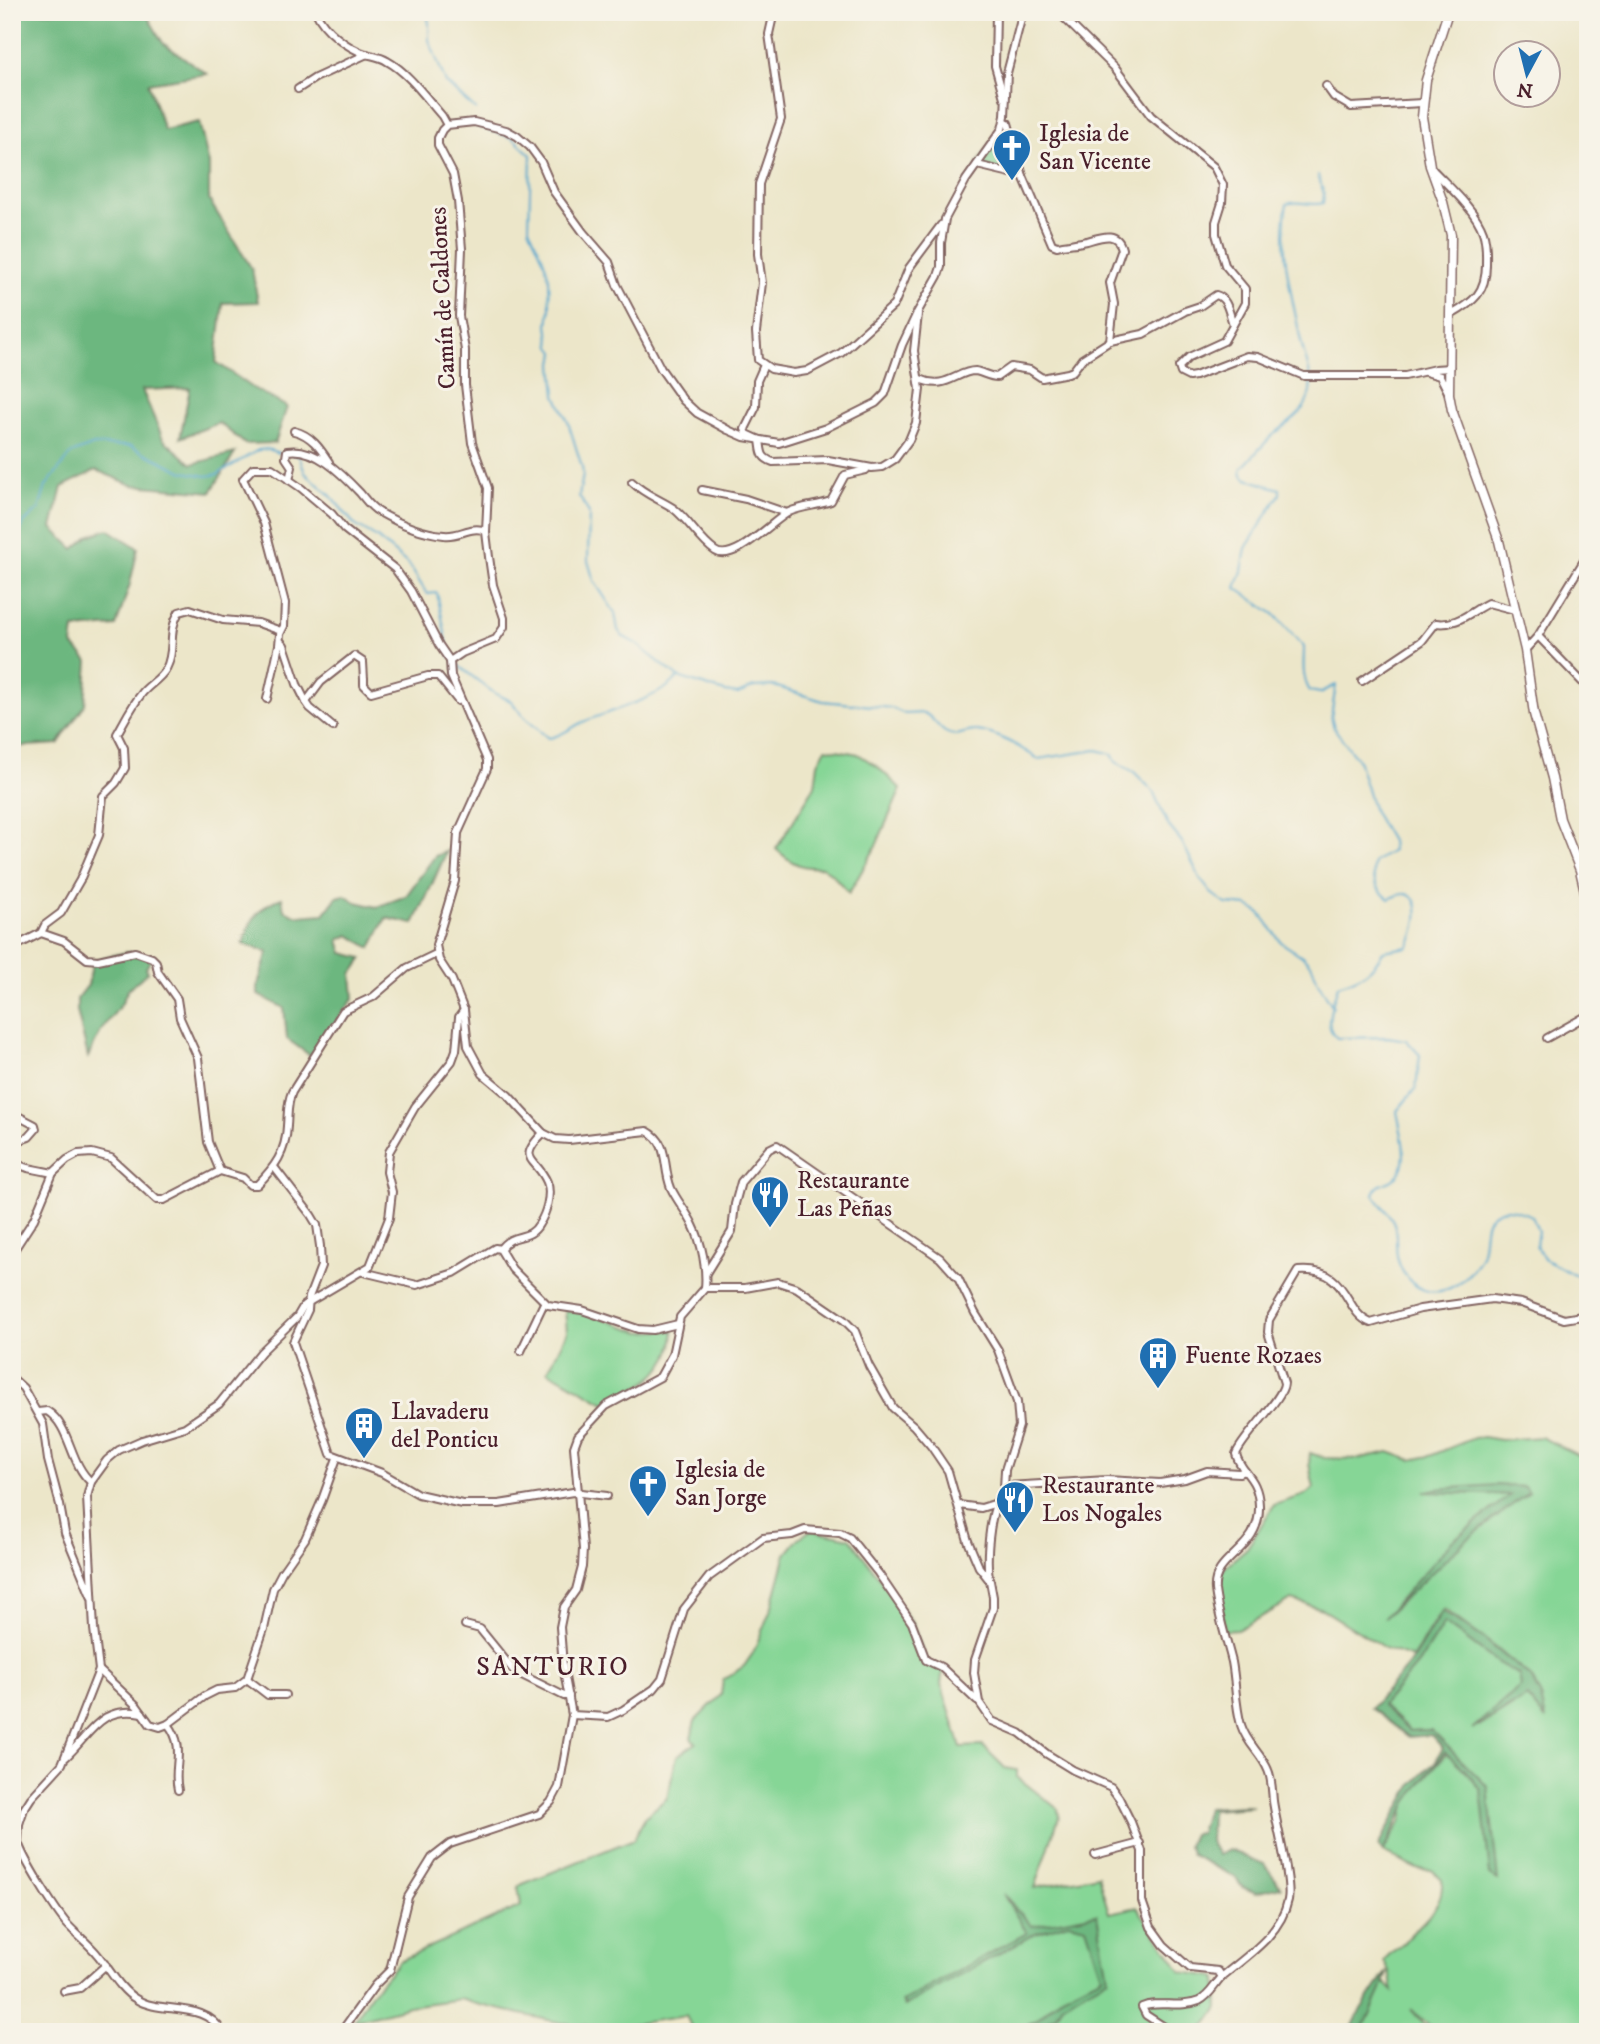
<svg xmlns="http://www.w3.org/2000/svg" width="1600" height="2044" font-family="'IM FELL DW Pica',serif">
	<rect width="100%" height="100%" fill="#f7f3e8"/>
	<filter id="ink" filterUnits="userSpaceOnUse"><feTurbulence type="fractalNoise" baseFrequency=".0143" numOctaves="2"/><feDisplacementMap in="SourceGraphic" scale="14" xChannelSelector="R" yChannelSelector="G"/><feConvolveMatrix kernelMatrix="1 2 1 2 8 2 1 2 1" color-interpolation-filters="sRGB"/></filter>
	<filter id="wash" filterUnits="userSpaceOnUse"><feTurbulence type="fractalNoise" baseFrequency=".00686" numOctaves="4" result="noise"/><feDisplacementMap in="SourceGraphic" scale="28" xChannelSelector="R" yChannelSelector="G"/><feGaussianBlur stdDeviation="1.57" result="paint"/><feColorMatrix in="noise" values="0 0 0 0 0 0 0 0 0 0 0 0 0 0 0 0 0 1.4 0 .05"/><feComposite in="paint" operator="in"/></filter>
	<g filter="url(#wash)">
		<rect width="100%" height="100%" fill="#ece6c9"/>
		<g fill="#86d696" stroke="#687a60" stroke-width="2">
			<path d="M1004,121L1023,176L977,165Z"/>
			<path d="M826,748L858,754L878,767L901,789L875,848L849,893L832,874L822,867C801,869 791,863 776,849L815,786L818,763Z"/>
			<path d="M565,1310L591,1315L641,1332L673,1330C675,1339 672,1348 668,1357C651,1388 633,1387 605,1403L548,1371L567,1332Z"/>
			<path d="M1483,1437L1500,1440L1541,1437L1588,1460V2032H1437L1411,2009L1430,2032H1358L1381,1979L1393,1991L1389,1971L1384,1961C1390,1951 1398,1949 1405,1941C1422,1921 1444,1909 1442,1880L1432,1870L1417,1869L1383,1852L1402,1820L1405,1805L1423,1780L1447,1753L1478,1783L1484,1784L1429,1730L1410,1731L1382,1705L1418,1664L1444,1623L1498,1663L1519,1675L1523,1687L1479,1727L1527,1697L1545,1718L1541,1697L1530,1677L1495,1647L1444,1609L1438,1616L1412,1658L1385,1648L1322,1609L1292,1600L1237,1630L1224,1631L1219,1576L1227,1565L1247,1548L1274,1505L1304,1495L1314,1488L1309,1464L1310,1453L1324,1458L1357,1459L1389,1452L1411,1460L1430,1456L1474,1438Z"/>
			<path d="M811,1530L850,1538L912,1623L926,1660L924,1663L943,1669L941,1684L961,1747L983,1746L1005,1768L1017,1770V1777L1058,1809L1059,1817L1035,1888L1098,1875L1109,1913L1137,1907L1182,1972L1217,1977L1218,2008L1204,2028L1205,2032H694L686,2016L606,2028L562,2023L480,2005L460,1999L409,2006L354,2021L373,1991L399,1961L521,1906L518,1886L634,1839L645,1817L667,1798L677,1756L696,1743L691,1738L695,1721L721,1695L723,1680L744,1666L753,1653L772,1606L786,1554L799,1538Z"/>
		</g>
		<g fill="#6cb77f" stroke="#5b6b55" stroke-width="2">
			<path d="M12,12H145L163,43L207,74L148,83L164,130L199,122L209,164V200L252,269L258,302L223,303L216,362L253,388L287,407L275,443L245,444L219,423L180,438L190,388L142,390L163,439L192,464L235,453L211,492L132,485L96,470L62,487L52,528L74,549L89,536L108,529L138,548L130,584L116,626L74,629L72,644L88,661L85,704L58,744L12,747Z"/>
			<path d="M447,851L414,924L386,918L371,948L349,935L339,940L343,953L363,958L352,974L354,998L311,1056L287,1039L284,1008L258,995V985L268,952L243,944C249,922 259,905 282,898L284,910L298,916L324,914L337,897L345,895L356,902L377,907L406,896L435,856Z"/>
			<path d="M127,952L152,958L146,968L148,972L128,989L122,1003L101,1031L88,1057L77,1011V999L88,985L93,960Z"/>
			<path d="M1497,1485L1525,1487L1529,1492L1463,1543L1384,1618L1451,1542L1510,1495L1424,1492L1435,1489Z"/>
			<path d="M1442,1611L1482,1637L1530,1677L1541,1697L1546,1720L1527,1697L1472,1729L1521,1686L1519,1675L1498,1663L1444,1623L1418,1664L1382,1705L1410,1731L1431,1730L1488,1787L1498,1880L1490,1875L1481,1790L1464,1769L1445,1752L1407,1802L1383,1852L1378,1846L1412,1785L1435,1762L1443,1748L1431,1735L1409,1737L1371,1708L1411,1662Z"/>
			<path d="M1247,1806L1253,1807L1211,1810L1210,1841L1218,1855L1229,1850L1264,1864L1281,1887L1256,1893L1242,1887L1235,1877L1192,1855L1188,1845L1193,1834L1200,1833L1207,1808Z"/>
			<path d="M1003,1894L1032,1926L1097,1914L1108,1978L1063,2004L1057,2016L1030,2032H1014L1036,2020L1062,1996L1102,1976L1086,1927L1068,1923L1036,1933L905,2006L902,2002L1027,1933Z"/>
			<path d="M1387,1971L1381,1990L1362,2032H1350L1361,2009Z"/>
		</g>
		<g fill="none" stroke-linecap="round" stroke-linejoin="round">
			<g stroke="#51a5cd" stroke-width="2">
				<path d="M426,12L429,23V40L446,83L476,110"/>
				<path d="M477,126L513,138L531,155L529,228L543,258L549,278L550,309L548,325L551,347L555,352L553,364L556,395L568,422L582,467L583,475L579,496L589,513L588,561L594,581L615,613L618,630L622,636L635,643L678,677"/>
				<path d="M1318,175L1324,194L1323,203C1310,207 1299,199 1287,204C1278,247 1292,295 1300,337C1304,358 1316,379 1308,399C1300,420 1280,426 1267,441C1258,450 1250,460 1241,469L1242,475L1247,479L1280,489V494L1246,548L1242,571L1236,588L1274,614L1304,647C1304,663 1301,677 1310,691L1320,693L1336,685L1331,717L1334,728L1358,760L1374,812L1391,841L1392,851L1374,862C1371,879 1376,889 1389,899C1394,897 1400,893 1406,894C1426,899 1415,935 1408,947L1383,951C1373,972 1359,979 1338,985C1334,1002 1321,1026 1337,1038L1388,1037L1406,1040L1420,1055L1416,1088L1397,1111C1400,1130 1412,1163 1395,1178C1386,1186 1377,1181 1374,1195C1380,1204 1388,1212 1393,1221C1400,1235 1391,1252 1403,1272C1426,1309 1467,1288 1481,1255C1487,1240 1480,1220 1496,1212C1508,1205 1521,1212 1532,1216L1538,1231L1536,1245L1544,1259L1574,1275L1588,1277"/>
				<path d="M291,454L299,456L305,473L330,495L355,525L377,538L409,565L427,594L437,593L450,657"/>
				<path d="M12,537L20,531L24,523L39,509L46,486L71,454L94,445L130,446L184,472L207,476L218,474L258,450L267,449L279,453"/>
				<path d="M455,663L494,693L511,701L525,718L548,738C560,737 572,727 583,722C606,712 664,697 678,677L725,692L738,694L754,687L774,686L823,701L892,708L905,714L924,713C933,717 937,727 945,732C957,739 966,730 977,731C998,733 1021,748 1038,759L1097,750L1112,754L1116,762L1134,772L1153,791L1168,825L1182,842L1201,880L1211,893L1226,904L1248,906L1260,913L1282,943L1302,956L1312,966L1318,982L1333,1007"/>
			</g>
		</g>
	</g>
	<g filter="url(#ink)">
		<g fill="none" stroke-linecap="round" stroke-linejoin="round">
			<defs>
				<g id="minor">
					<path d="M316,12C324,30 347,48 366,54C373,56 381,57 387,61C409,73 426,98 442,116L447,125"/>
					<path d="M774,12L769,34L781,119L759,184L758,254L762,283L756,332L758,360L771,369L794,373L807,371L841,353L894,305L909,268L941,225"/>
					<path d="M996,12L995,66L1004,98"/>
					<path d="M1058,12L1115,68L1151,116L1214,167L1223,185L1222,203L1216,222V234L1225,265L1245,289V303L1224,341L1189,357L1179,367L1181,373L1189,377L1195,376L1247,356L1258,357L1304,376H1405L1435,369L1450,368"/>
					<path d="M1326,86L1334,97L1351,107L1422,103"/>
					<path d="M298,89L315,78L367,54"/>
					<path d="M1004,121L1008,123L1023,176L1052,244L1057,246C1067,244 1078,243 1087,241C1101,237 1117,230 1122,249L1110,283L1114,304L1110,341"/>
					<path d="M977,165L1023,176"/>
					<path d="M1432,169C1449,187 1475,209 1483,232C1487,243 1486,254 1486,265C1486,292 1474,302 1451,315"/>
					<path d="M764,365L757,381L756,407L745,429L747,434L760,440C762,452 760,457 773,462L828,460L872,468L882,467L895,459L909,440L916,423L920,389L914,351L918,314"/>
					<path d="M1426,372L1440,376L1449,394"/>
					<path d="M920,379C945,391 957,371 975,371C982,372 989,377 997,377L1011,367L1030,370L1042,378L1068,373L1073,371L1082,359L1110,341L1143,334L1185,311L1200,306L1216,295C1228,298 1229,314 1233,324"/>
					<path d="M294,431C311,435 320,448 329,462"/>
					<path d="M289,480L292,467L286,458L287,451C315,446 342,474 360,493C366,500 370,507 379,512C398,523 422,533 444,535C460,537 470,525 486,531"/>
					<path d="M632,482C644,494 659,499 673,508C689,520 699,540 715,551C734,564 773,520 789,512C802,506 817,506 831,501L845,475L866,470"/>
					<path d="M702,490L746,499L787,513"/>
					<path d="M1538,636L1588,688"/>
					<path d="M280,641L284,645L297,684L306,702"/>
					<path d="M1525,650L1538,636L1588,554"/>
					<path d="M364,679V685L371,692L428,676H438L458,701"/>
					<path d="M1362,681L1422,641L1436,623C1457,626 1470,612 1488,603L1515,610"/>
					<path d="M267,699L279,645L280,634L284,626L285,603L264,523L243,479L253,468H272L301,488L332,514L344,529L395,569L411,591L439,645L450,661"/>
					<path d="M333,727L310,708L306,702L321,682L354,656L363,662L364,680"/>
					<path d="M41,933L45,925L61,913L80,880L99,835L103,796L116,783L125,768L124,748L117,734C125,720 132,705 143,692C150,684 160,679 166,669C176,650 167,632 179,612L190,609L223,620L258,623L281,631"/>
					<path d="M12,948L41,933L64,941L87,959L98,960L135,952L152,958L156,962L158,972L177,999L180,1018L198,1058L208,1142L220,1171"/>
					<path d="M1547,1038L1588,1015"/>
					<path d="M12,1113L35,1125L36,1129L29,1137L12,1143"/>
					<path d="M12,1162L28,1168L53,1173"/>
					<path d="M274,1167L311,1215L317,1225L320,1246L321,1266L309,1297L308,1310L293,1342L331,1454L382,1473L418,1494L462,1504H499L573,1492L607,1496"/>
					<path d="M500,1249C513,1231 529,1242 539,1224C546,1214 552,1194 547,1182C536,1157 516,1161 543,1133"/>
					<path d="M12,1253L34,1219L53,1173L67,1160L78,1154L92,1153L111,1158L157,1200H164L220,1171L243,1178L250,1185H257C275,1167 286,1152 287,1126C288,1114 287,1103 292,1092L343,1011L373,997L407,968L436,954"/>
					<path d="M363,1272L417,1285L454,1273L495,1248L500,1249L512,1269L548,1305L582,1310L638,1329L653,1330L678,1324"/>
					<path d="M706,1273L732,1231L735,1204L741,1182L769,1149L777,1145L940,1258L958,1278L975,1313L998,1350L1017,1402L1019,1426L1005,1470L1004,1488"/>
					<path d="M705,1288C707,1269 702,1243 693,1225C687,1212 677,1201 671,1188C662,1166 670,1143 647,1131L569,1140L555,1139L543,1133L508,1095L483,1074L468,1046L464,1010L452,980L439,960L436,945L455,881L458,833L487,769V760L451,676L450,661L462,653L496,639L504,627V618L493,585L489,557L486,532L488,488L472,443L465,385V350L459,316L462,249L458,201L453,174L438,145V138L442,130L447,125L474,122L506,130L517,136L530,147L541,162L554,192L583,232L609,262L617,285L661,369L683,400L697,413L728,430L744,437L779,443L826,428L876,403L885,394L902,345L917,313L938,276L941,267V243L945,219L966,180L1002,129L1005,116L1007,73L1023,12"/>
					<path d="M705,1288H745L778,1282L797,1288L844,1320L855,1331L869,1366L893,1408L914,1426L931,1446L948,1471L968,1541L979,1567L990,1581L993,1597V1608L975,1660L974,1673L979,1702L992,1721L1020,1733L1047,1754L1073,1770L1111,1787L1119,1798L1131,1822L1142,1851V1901L1151,1927L1164,1945L1190,1968L1218,1971L1222,1977"/>
					<path d="M521,1351L544,1303"/>
					<path d="M12,1378L23,1388L43,1424L48,1460L60,1505L65,1533L91,1596"/>
					<path d="M38,1412L47,1411C71,1426 69,1463 91,1482"/>
					<path d="M959,1505L981,1508L997,1503"/>
					<path d="M989,1579C986,1558 989,1498 1008,1486L1107,1480L1160,1483L1185,1479L1207,1471L1239,1473L1244,1471"/>
					<path d="M465,1625L480,1629L514,1671L564,1696H569"/>
					<path d="M99,1670L137,1706L150,1724L160,1727L168,1724L205,1696L217,1690L235,1688L247,1679L264,1629L273,1589L282,1572L305,1539L322,1500L337,1458"/>
					<path d="M247,1679L268,1695H285"/>
					<path d="M572,1715L608,1717L623,1710L654,1689L662,1679L684,1609L709,1577L763,1538L792,1535L805,1530L840,1533L850,1538L878,1573L912,1623L926,1660L941,1667L977,1701"/>
					<path d="M168,1724C187,1749 172,1766 178,1790"/>
					<path d="M66,1757C91,1734 100,1705 142,1713"/>
					<path d="M12,1840L18,1842C23,1859 55,1910 67,1924C77,1935 88,1943 97,1954C109,1968 120,1990 136,1999C160,2015 205,2000 222,2032"/>
					<path d="M18,1842L19,1824L24,1809L31,1798L62,1764L99,1670L94,1629L87,1497L91,1482L107,1460L119,1450L142,1440L185,1427L219,1404L261,1352L297,1317L304,1305L370,1266L389,1218L392,1192L387,1172L389,1152L415,1107L452,1061L456,1050L459,1017L464,1010"/>
					<path d="M1095,1855L1140,1843"/>
					<path d="M64,1991L80,1988L106,1965"/>
					<path d="M341,2032L375,1985L390,1970L408,1897L432,1858L450,1844L539,1814L551,1802L559,1787L572,1715L563,1666L560,1627L564,1607L576,1590L582,1567L583,1549L574,1447L578,1436L606,1406L660,1377L672,1355L680,1317L705,1288"/>
					<path d="M1172,2032L1146,2015L1142,2007C1157,2000 1180,2009 1199,2001C1211,1995 1215,1983 1224,1975C1248,1955 1281,1934 1288,1900C1292,1882 1276,1824 1273,1801C1272,1791 1272,1779 1268,1770C1261,1753 1247,1744 1241,1725C1235,1704 1236,1683 1232,1662C1226,1638 1218,1615 1215,1590C1212,1555 1261,1552 1259,1505C1258,1476 1241,1474 1236,1454C1243,1436 1284,1398 1284,1383L1268,1332L1269,1320L1298,1271C1351,1267 1342,1312 1371,1323L1420,1309L1492,1299L1521,1303L1564,1319L1588,1315"/>
				</g>
				<path id="tertiary" d="M1448,12L1426,80L1422,117L1430,166L1443,202L1451,235L1449,394L1452,410L1499,541L1525,650L1534,714L1552,778L1560,819L1580,870L1588,904"/>
			</defs>
			<use href="#minor" stroke="#836562" stroke-width="10"/>
			<use href="#tertiary" stroke="#836562" stroke-width="11"/>
			<use href="#minor" stroke="#fff" stroke-width="6"/>
			<use href="#tertiary" stroke="#fff" stroke-width="8"/>
		</g>
	</g>
	<defs>
		<symbol id="church-pin" viewBox="-11 -11 22 30"><path d="M0 17L-7.5 6A9.5 9.5 0 1 1 7.5 6Z" fill="#1f6fb2" stroke="#f7f3e8"/><path d="M-1.2-6h2.4v3.5h3.3v2.4h-3.3V6h-2.4V-.1h-3.3v-2.4h3.3Z" fill="#fff"/></symbol>
		<symbol id="restaurant-pin" viewBox="-11 -11 22 30"><path d="M0 17L-7.5 6A9.5 9.5 0 1 1 7.5 6Z" fill="#1f6fb2" stroke="#f7f3e8"/><path d="M-5-6h1v4h1v-4h1v4h1v-4h1v5L-1.5 .5V6h-2V.5L-5-1ZM5-6V6H3V1.5H1.5Q1.5-4 5-6Z" fill="#fff"/></symbol>
		<symbol id="building-pin" viewBox="-11 -11 22 30"><path d="M0 17L-7.5 6A9.5 9.5 0 1 1 7.5 6Z" fill="#1f6fb2" stroke="#f7f3e8"/><path d="M-4-6H4V6H1V3H-1V6H-4ZM-2.5-4.3h1.7v1.8h-1.7ZM.8-4.3h1.7v1.8H.8ZM-2.5-1h1.7V.8h-1.7ZM.8-1h1.7V.8H.8Z" fill="#fff"/></symbol>
	</defs>
	<g fill-rule="evenodd">
		<use href="#church-pin" x="990" y="126" width="44" height="60"/>
		<use href="#restaurant-pin" x="748" y="1173" width="44" height="60"/>
		<use href="#building-pin" x="1136" y="1334" width="44" height="60"/>
		<use href="#building-pin" x="342" y="1404" width="44" height="60"/>
		<use href="#church-pin" x="626" y="1462" width="44" height="60"/>
		<use href="#restaurant-pin" x="993" y="1478" width="44" height="60"/>
	</g>
	<g text-anchor="middle" dominant-baseline="central" stroke-width="6" stroke-linejoin="round" paint-order="stroke">
		<g font-size="24" fill="#4a1f2b" stroke="#f7f3e8" text-anchor="start">
			<text x="1039" y="134">Iglesia de<tspan x="1039" dy="28">San Vicente</tspan></text>
			<text x="797" y="1181">Restaurante<tspan x="797" dy="28">Las Peñas</tspan></text>
			<text x="1185" y="1356">Fuente Rozaes</text>
			<text x="391" y="1412">Llavaderu<tspan x="391" dy="28">del Ponticu</tspan></text>
			<text x="675" y="1470">Iglesia de<tspan x="675" dy="28">San Jorge</tspan></text>
			<text x="1042" y="1486">Restaurante<tspan x="1042" dy="28">Los Nogales</tspan></text>
		</g>
		<g font-size="24" fill="#4a1f2b" stroke="#f7f3e8">
			<text transform="translate(443 298) rotate(-93)">Camín de Caldones</text>
		</g>
		<g font-size="26" letter-spacing="2" fill="#4a1f2b" stroke="#f7f3e8">
			<text x="553" y="1667">SANTURIO</text>
		</g>
	</g>
	<rect width="1600" height="2044" fill="none" stroke="#f7f3e8" stroke-width="42"/>
	<g transform="translate(1527 74) rotate(187)"><circle r="33" fill="#f7f3e8" stroke="#b29e9c" stroke-width="2"/>
	<path d="M0-5L12 26L0 18L-12 26Z" fill="#1f6fb2"/>
	<text y="-10" font-size="19" font-weight="bold" text-anchor="middle" fill="#4a1f2b">N</text>
	</g>
</svg>
